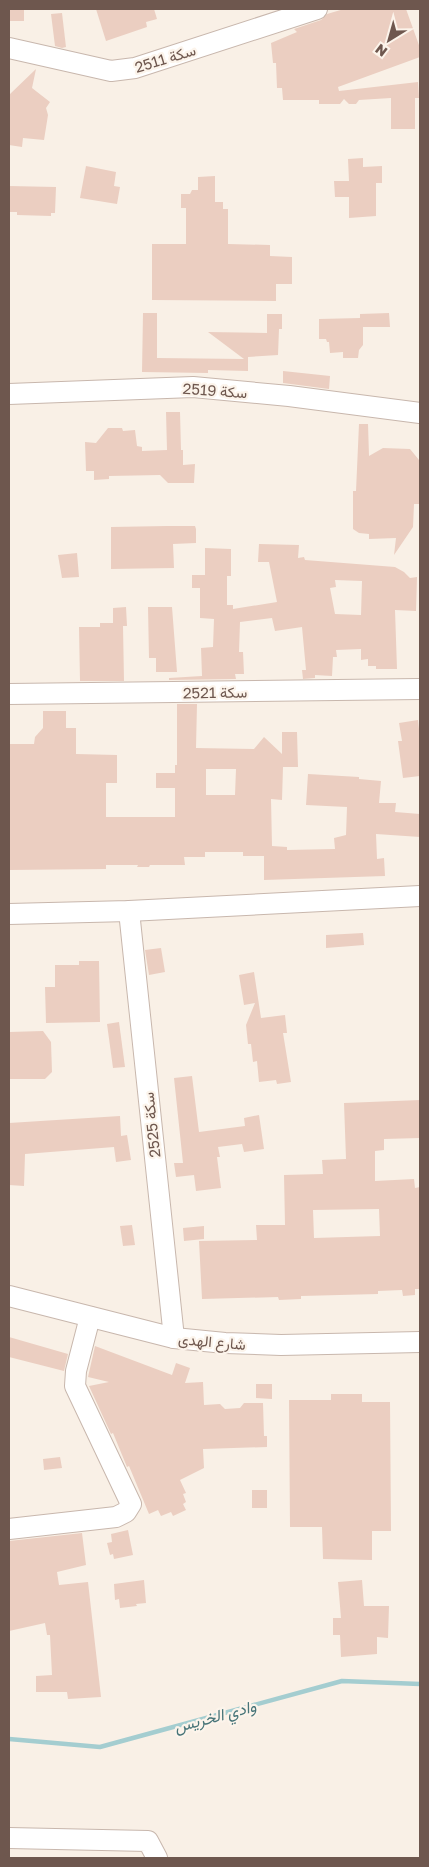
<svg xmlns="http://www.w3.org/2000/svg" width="429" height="1867" font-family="'Golos Text',Vazirmatn,sans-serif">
	<rect width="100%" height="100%" fill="#f9f0e6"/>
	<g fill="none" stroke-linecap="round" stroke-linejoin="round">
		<path stroke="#a4cdd0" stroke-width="4.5" d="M9,1739L100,1747L342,1681L420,1684"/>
	</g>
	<g fill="#ebcec1" fill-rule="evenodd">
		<rect x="9" y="9" width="15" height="12"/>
		<path d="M96,9H154L157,19L146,22L147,27L106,41Z"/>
		<path d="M344,9H406L420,48V57L338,87L339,91L418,82L419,98H415V129H391V98L359,100L356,104H349L344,99L340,104H319V100H283L282,88H277L276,63H273L271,43L297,32L294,29L321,20L327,14Z"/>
		<path d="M62,13L66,47L62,48L55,46L51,14Z"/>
		<path d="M36,69L32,88L50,102L46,108L48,115L44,140L23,138L22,147L9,145V95Z"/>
		<path d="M363,158V167L382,166V183H376V216L349,218V197H335L334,181H349L348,159Z"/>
		<path d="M86,166L116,172L114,186L120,187L117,204L80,198Z"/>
		<path d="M215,176V202H223V209H228V244L270,245V256L292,257V284H276V301L152,300V244H186V208H181V194H190L192,190H198V177Z"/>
		<path d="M9,186L56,187L55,213H51V216L17,215V212H9Z"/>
		<path d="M143,313H157V358L244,359L208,332L267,333V314H282V329H279L278,355L248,357V371L208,370V373L142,372Z"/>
		<path d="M389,313L390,327H363V345L359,350L358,358H343V352L330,353L329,342H327L326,339H319V319L360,318V314Z"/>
		<path d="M283,371L330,376L329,389L283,383Z"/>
		<path d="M166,412H180L181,450H183V465L195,464L194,483H168L160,475L109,476V479L94,480V471H86L85,442L96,443L108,428H122L123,431L135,430L137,446L142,447V451L167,450Z"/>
		<path d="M359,424H368L369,456L383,448L410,449L419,460L420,504H414L413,527L394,555L396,538L369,539V534L359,533L353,529V491H356Z"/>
		<path d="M167,526H195L196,529V543L173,544L174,568L111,569V527Z"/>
		<path d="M259,544L299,545L298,558L304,557L305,560L395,567L404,572L410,578L417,577L416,611L395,610L397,669H376V666H368V659L361,660V649L336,650L337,657H333L332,676L315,675V678L303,679L302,670H306L302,627L275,631L272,618L240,622L239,652H243L244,674H235L236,679L169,680V678L202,676L201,648L213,647L214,619L200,618V588H192V575H205V548L231,549V576H227V605H233V609L277,602L269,562H258ZM335,580L362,581L361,615L335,614L330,588L336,587Z"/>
		<path d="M77,553L79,577L62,578L58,555Z"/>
		<path d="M126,607L127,626H123L124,681H80L79,627H100V623H113V608Z"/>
		<path d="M148,607H172L177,672H156V658H149Z"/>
		<path d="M177,704H197L196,748L254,749L264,737L282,754V732H297L298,767H283L282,800L271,799L272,846L287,847V850L335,849L334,838L346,835L347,807L306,805L308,774L359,777V779L381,781L379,803H396L395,812L420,814V837L376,834L377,859L384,858L385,876L264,880V856H243V852H205V857H184L185,865H150L149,867H137L138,865H106V869L9,870V744H34L35,737L43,728V711H66V728H76V754L117,755V783H106V817H175V788H156V773H175V765H177ZM206,769H236L235,795H206Z"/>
		<path d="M418,720L420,738V776L403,778L398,741H402L399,723Z"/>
		<path d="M363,933L364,945L326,948V935Z"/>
		<path d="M161,948L165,972L149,975L145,950Z"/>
		<path d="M79,961H99L100,1022L46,1023L45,987H55V965H79Z"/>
		<path d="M254,972L261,1018L285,1015L287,1033H283L291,1082L277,1084L276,1080L259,1082L257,1061L253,1062L251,1044H248L246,1025L255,1003L244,1005L239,975Z"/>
		<path d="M119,1022L125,1067L113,1068L107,1024Z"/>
		<path d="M43,1031L51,1042L52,1072L45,1079H9V1032Z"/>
		<path d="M192,1076L199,1132L245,1126L244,1118L259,1115L264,1149L244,1152L242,1144L218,1147L220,1157H217L221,1188L196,1191L194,1175L176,1177L174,1163H183L174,1078Z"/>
		<path d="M420,1100V1138L384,1139V1150L375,1151V1181L414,1179L415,1188L420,1187V1289H415V1295L403,1296L402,1290L378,1291V1294L301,1296V1299L279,1300L278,1297L202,1299L199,1241L257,1240L256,1225H285L284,1175L323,1174L322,1160L346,1159L344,1103ZM379,1209L380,1236L314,1238L313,1210Z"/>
		<path d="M120,1116L121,1136L127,1135L131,1160L116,1162L114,1147L25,1154L24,1186L9,1185V1123Z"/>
		<path d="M132,1225L135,1245L123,1246L120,1226Z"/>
		<path d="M204,1226V1239L184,1241L183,1228Z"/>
		<path d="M9,1337L68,1354L64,1371L9,1357Z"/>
		<path d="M95,1346L172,1375L176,1363L190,1368L185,1383L203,1382L204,1405L220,1404L225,1409L240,1408L244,1403H263L264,1436H267V1447L203,1449L204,1468L180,1480L186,1493L183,1494L186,1502L183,1504L186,1510L173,1516L171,1512L161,1516L158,1510L149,1514L129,1466L127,1467L113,1433L111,1434L89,1386L109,1382L88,1377Z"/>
		<path d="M256,1384H272V1399L256,1398Z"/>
		<path d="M331,1394H362V1402H390L391,1531H372V1560L323,1559L322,1527H290L289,1400H331Z"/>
		<path d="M60,1457L62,1468L44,1470L43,1459Z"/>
		<rect x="252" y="1490" width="15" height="18"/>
		<path d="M128,1530L133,1555L114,1559L113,1554L110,1555L107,1543L112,1542L111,1534Z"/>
		<path d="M82,1533L86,1565L57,1572L59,1585L88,1582L101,1697L68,1699L67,1692H36V1676L52,1675L50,1635H47L45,1623L9,1631V1541Z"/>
		<path d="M144,1580L146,1603L136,1604L137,1606L120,1608L119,1599L115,1600L114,1584Z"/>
		<path d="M362,1580L364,1606H389L388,1638L377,1637V1654L341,1657L340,1635H333V1618H341L338,1582Z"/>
	</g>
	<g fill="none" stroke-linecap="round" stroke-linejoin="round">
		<defs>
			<g id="minor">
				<path d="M9,48L111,71L135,68L317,9"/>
				<path d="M9,394L193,387L289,396L420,413"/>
				<path d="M9,694L420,689"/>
				<path d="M129,911L174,1338"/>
				<path d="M9,914L129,911L420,896"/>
				<path d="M9,1296L174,1338L225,1343L281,1345L420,1342"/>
				<path d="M9,1529L116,1517L126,1512L131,1504L75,1386L76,1371L90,1317"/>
				<path d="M9,1838L148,1841L157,1858"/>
			</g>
		</defs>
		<use href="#minor" stroke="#c8b7ad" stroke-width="22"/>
		<use href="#minor" stroke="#fff" stroke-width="20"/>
	</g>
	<g text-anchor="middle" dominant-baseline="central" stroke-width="4.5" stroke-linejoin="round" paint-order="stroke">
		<g font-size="15" fill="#6e574e" stroke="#fcf4eb">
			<text transform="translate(165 58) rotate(-17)">سكة 2511</text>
			<text transform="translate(215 390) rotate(4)">سكة 2519</text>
			<text transform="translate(215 692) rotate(-1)">سكة 2521</text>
			<text transform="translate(151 1125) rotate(-96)">سكة 2525</text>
			<text transform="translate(212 1341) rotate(5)">شارع الهدى</text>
		</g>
		<g font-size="16" font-style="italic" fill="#477478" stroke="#fcf4eb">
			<text transform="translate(215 1716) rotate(-15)">وادي الخريس</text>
		</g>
	</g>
	<rect width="429" height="1867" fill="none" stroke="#6e574e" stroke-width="20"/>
	<g transform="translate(389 40) rotate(217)" stroke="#fcf4eb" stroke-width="4" paint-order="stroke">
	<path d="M0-4L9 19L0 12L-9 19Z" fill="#6e574e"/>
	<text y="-8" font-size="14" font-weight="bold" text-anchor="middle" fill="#6e574e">N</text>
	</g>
</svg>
